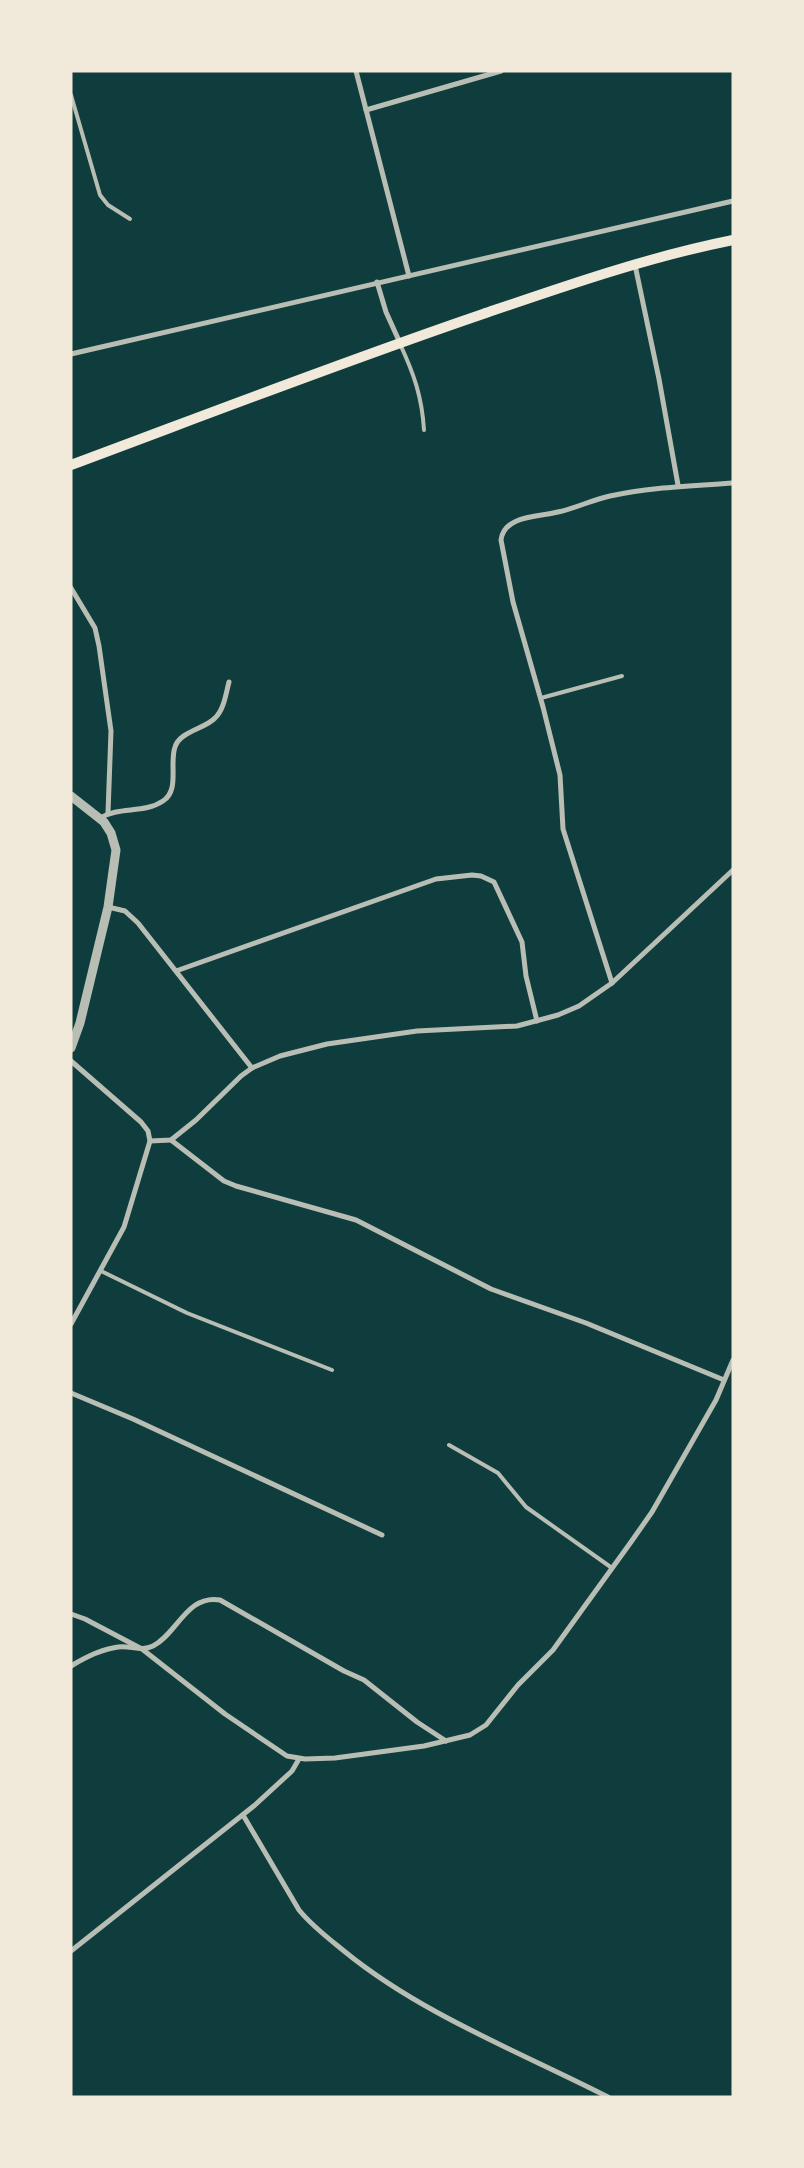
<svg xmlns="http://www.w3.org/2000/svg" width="804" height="2168" font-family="Barlow,sans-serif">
	<rect width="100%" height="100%" fill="#0f3d3e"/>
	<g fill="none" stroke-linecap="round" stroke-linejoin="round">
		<g stroke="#b8beb3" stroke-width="4">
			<path d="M71,95L100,195L108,205L130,219"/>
			<path d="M400,344C414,374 422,397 424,430"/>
			<path d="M541,698L622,676"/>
			<path d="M101,1271L187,1313L332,1370"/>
			<path d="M449,1445L498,1473L526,1507L612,1568"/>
		</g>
		<g stroke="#b8beb3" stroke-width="5">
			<path d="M356,71L409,276"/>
			<path d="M366,110L501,71"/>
			<path d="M635,265L659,379L678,485"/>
			<path d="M377,282L386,312L400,343"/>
			<path d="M71,354L733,201"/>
			<path d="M71,588L95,628L99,646L111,731L108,813"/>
			<path d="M100,818C119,806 144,814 163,801C180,790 169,764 175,747C180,731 205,729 215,718C224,710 226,693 229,682"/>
			<path d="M108,907L125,911L138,923L252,1068"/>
			<path d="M176,971L436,879L472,875L481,876L494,882L522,942L526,976L537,1021"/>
			<path d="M612,983L563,829L560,775L543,707L513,602L501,540C504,515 539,517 558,512C576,508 592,500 610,496C650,487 692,486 733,483"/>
			<path d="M71,1061L141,1122L148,1131L150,1141L124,1227L71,1324"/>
			<path d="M171,1140L224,1181L236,1186L356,1220L491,1289L586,1323L724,1380"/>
			<path d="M150,1141L171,1140L196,1120L241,1076L252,1068L280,1056L327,1044L417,1031L517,1026L558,1015L579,1006L612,983L733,870"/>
			<path d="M71,1393L133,1419L382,1535"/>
			<path d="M71,1614L85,1619L142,1649L225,1714L287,1756L305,1759L335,1758L424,1746L470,1735L486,1725L518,1685L553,1650L631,1542L652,1512L716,1400L733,1360"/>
			<path d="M71,1666C84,1658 103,1649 118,1647C130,1645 141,1652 153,1646C177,1634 187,1594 220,1600L344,1671L364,1680L417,1722L446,1741"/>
			<path d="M243,1815L299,1910C312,1926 328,1938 344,1951C421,2014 520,2052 608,2097"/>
			<path d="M71,1951L255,1805L292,1771L299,1759"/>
		</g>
		<path stroke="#b8beb3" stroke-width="9" d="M71,796L104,822L111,833L116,850L108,907L80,1023L71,1048"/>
		<path stroke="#f1e9da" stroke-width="10" d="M71,465C208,414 345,361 483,314C565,286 648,257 733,240"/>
	</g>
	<rect width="804" height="2168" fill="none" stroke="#f1e9da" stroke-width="145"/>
</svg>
